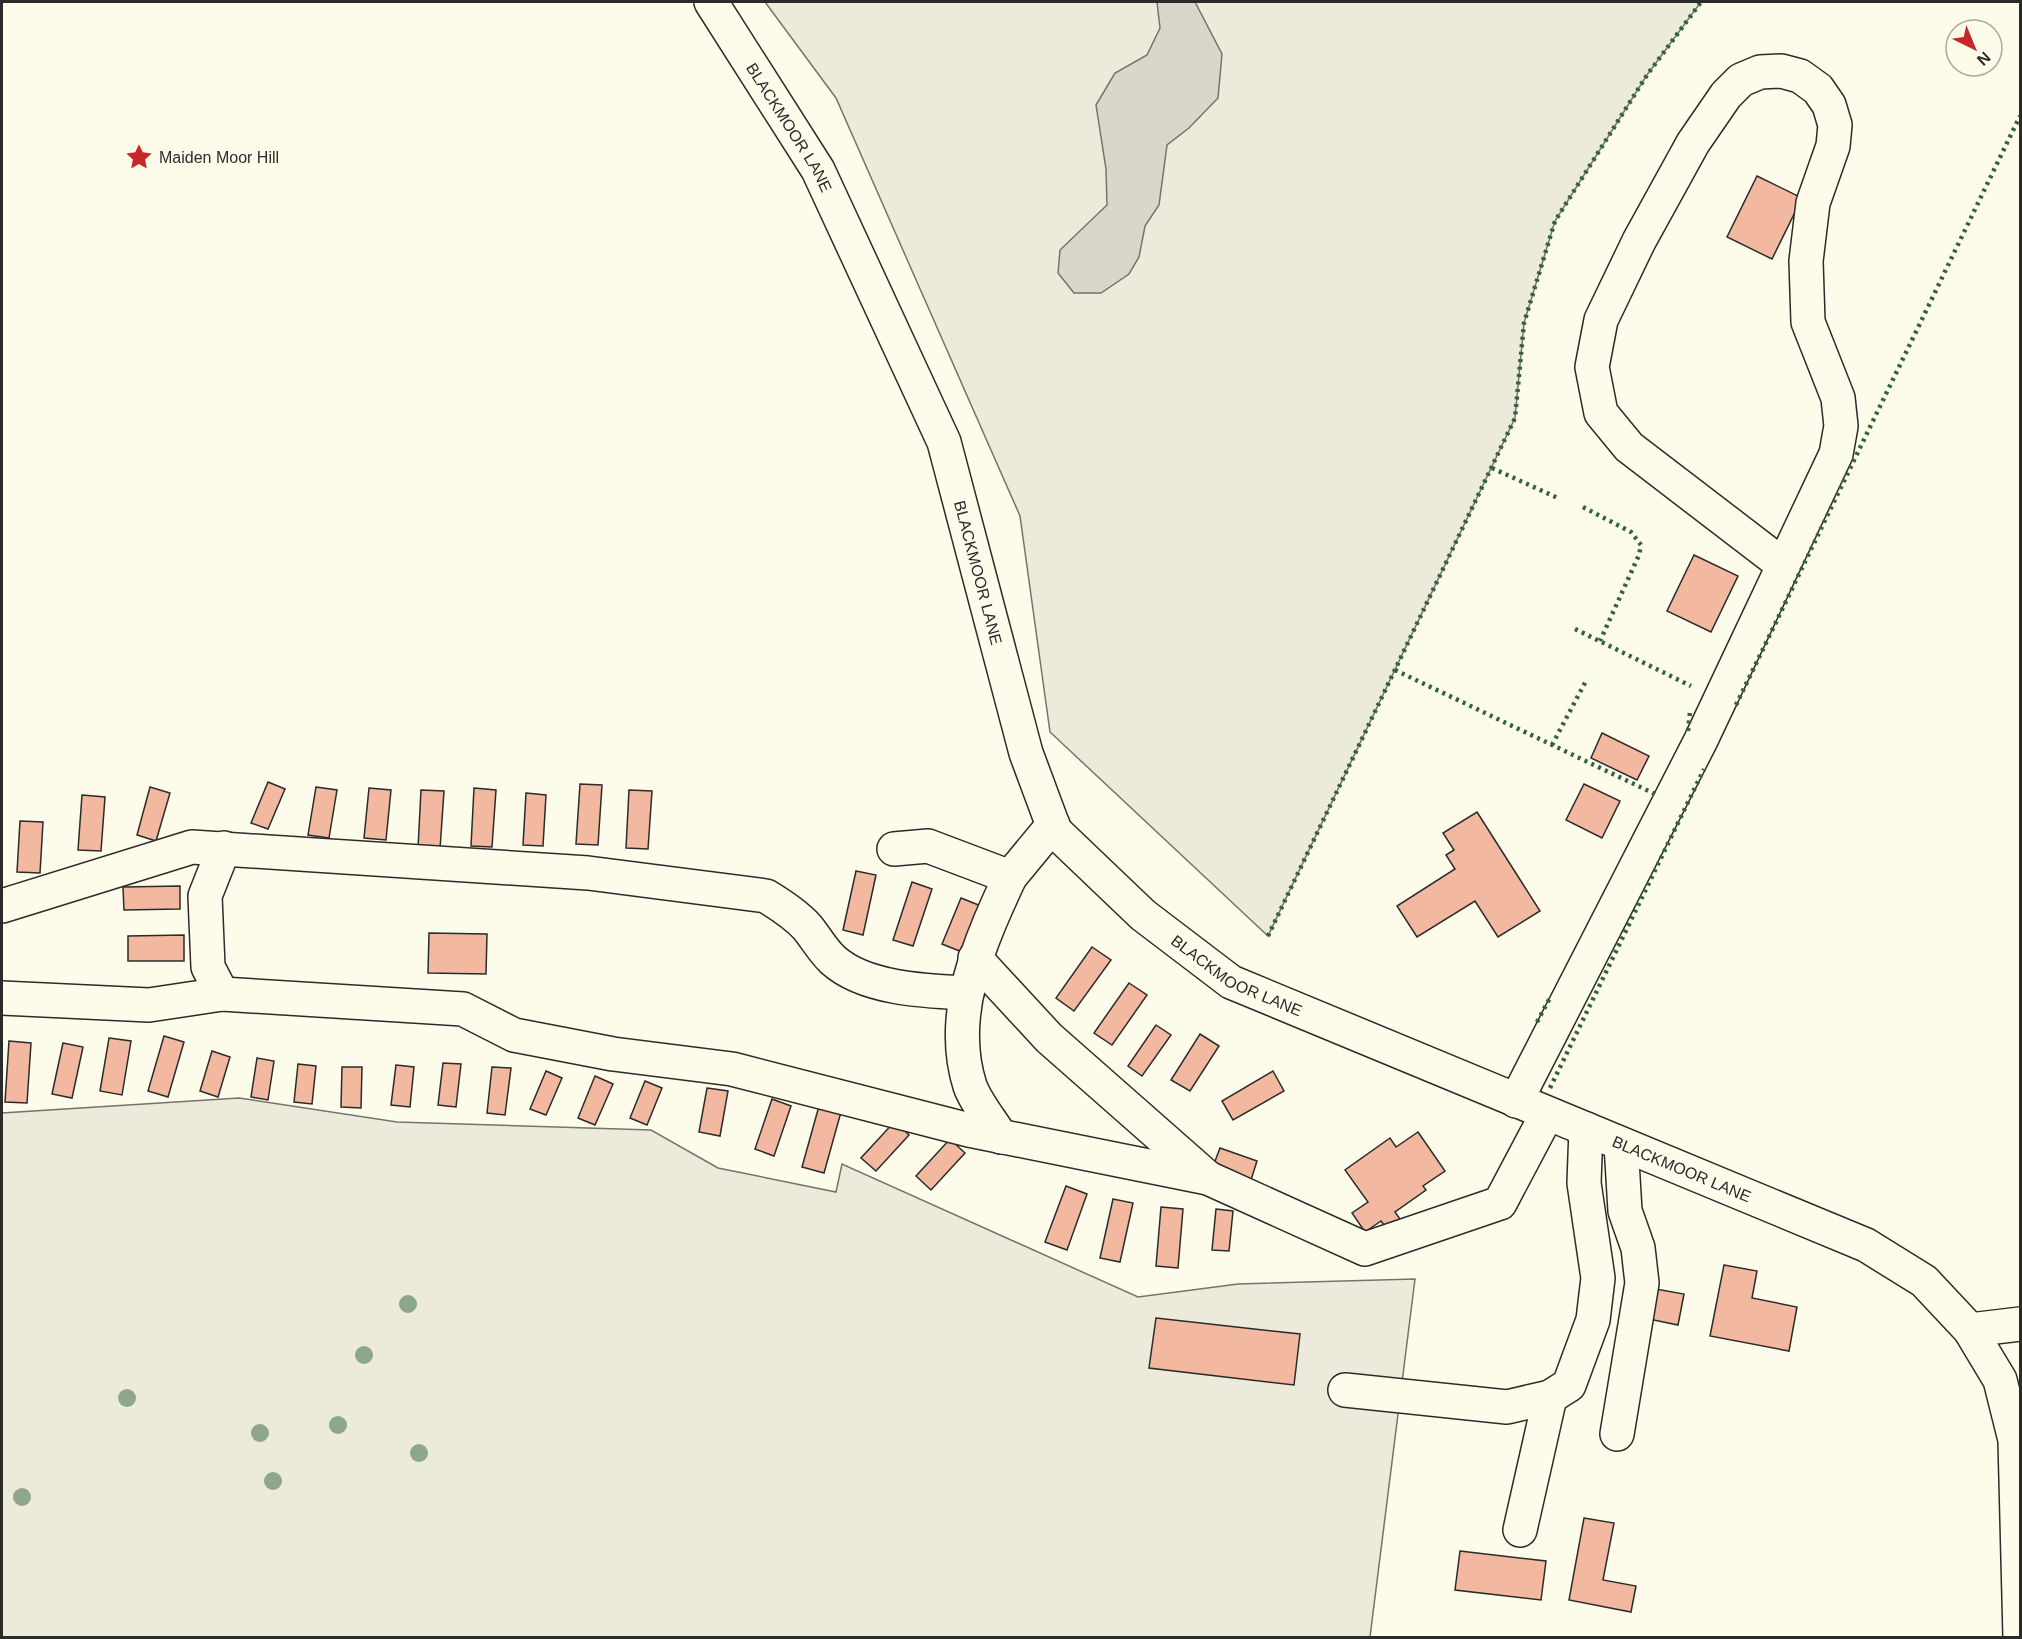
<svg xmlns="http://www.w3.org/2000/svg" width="2022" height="1639" font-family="Arial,sans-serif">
	<rect width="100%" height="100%" fill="#fdfbea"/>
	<g fill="#ecebdb" stroke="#74746e" stroke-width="1.5">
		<path d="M765,2H1701L1647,75L1555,221L1524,323L1515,418L1268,936L1050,732L1020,516L836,98Z"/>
		<path d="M239,1098L397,1122L651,1130L718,1168L836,1192L842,1164L1138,1297L1238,1284L1415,1279L1370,1637L2,1638V1113Z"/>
	</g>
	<path fill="#d8d7c9" stroke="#74746e" stroke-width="1.5" d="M1157,2H1195L1222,54L1218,98L1189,128L1167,145L1159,205L1145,226L1139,257L1129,274L1101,293H1074L1058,273L1060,250L1107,205L1106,169L1096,105L1115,73L1147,55L1160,28Z"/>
	<g fill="#f2b8a0" stroke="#2b2b2b" stroke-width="1.5">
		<path d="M1757,176L1802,198L1772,259L1727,237Z"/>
		<path d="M1694,555L1738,576L1711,632L1667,611Z"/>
		<path d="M1602,733L1649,756L1637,780L1591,758Z"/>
		<path d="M268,782L285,789L268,829L251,823Z"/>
		<path d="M580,784L602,785L598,845L576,844Z"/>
		<path d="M1584,784L1620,801L1602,838L1566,820Z"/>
		<path d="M150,787L170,793L156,841L137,835Z"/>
		<path d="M316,787L337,790L329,838L308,835Z"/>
		<path d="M369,788L391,790L386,840L364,838Z"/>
		<path d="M474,788L496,790L492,847L471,846Z"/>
		<path d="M421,790L444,791L440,849L418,848Z"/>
		<path d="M629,790L652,791L648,849L626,848Z"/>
		<path d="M526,793L546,795L543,846L523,845Z"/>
		<path d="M82,795L105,797L101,851L78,850Z"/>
		<path d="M1477,812L1540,911L1498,937L1475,901L1417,937L1397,906L1455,869L1446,855L1454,850L1443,833Z"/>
		<path d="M20,821L43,822L40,873L17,872Z"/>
		<path d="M856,871L876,875L863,935L843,930Z"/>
		<path d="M912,882L932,889L913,946L893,940Z"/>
		<path d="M180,886V909L124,910L123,887Z"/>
		<path d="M961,898L981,906L962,952L942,944Z"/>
		<path d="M429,933L487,934L486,974L428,973Z"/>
		<path d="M184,935V961H128V936Z"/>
		<path d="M1092,947L1111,960L1074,1011L1056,998Z"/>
		<path d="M1129,983L1147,995L1112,1045L1094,1033Z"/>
		<path d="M1156,1025L1171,1035L1142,1076L1128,1066Z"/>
		<path d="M1200,1034L1219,1046L1190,1091L1171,1080Z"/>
		<path d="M164,1036L184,1042L168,1097L148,1091Z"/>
		<path d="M109,1038L131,1041L122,1095L100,1091Z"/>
		<path d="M9,1041L31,1043L27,1103L5,1102Z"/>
		<path d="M63,1043L83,1047L72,1098L52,1094Z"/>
		<path d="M212,1051L230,1057L218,1097L200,1091Z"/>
		<path d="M257,1058L274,1061L268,1100L251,1097Z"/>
		<path d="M443,1063L461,1064L456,1107L438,1105Z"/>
		<path d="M298,1064L316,1066L312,1104L294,1102Z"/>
		<path d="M396,1065L414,1067L410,1107L391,1105Z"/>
		<path d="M342,1067H362L361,1108L341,1107Z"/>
		<path d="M492,1067L511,1068L505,1115L487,1113Z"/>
		<path d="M546,1071L562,1078L546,1115L530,1109Z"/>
		<path d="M1273,1071L1284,1091L1233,1120L1222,1101Z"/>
		<path d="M595,1076L613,1084L595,1125L578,1118Z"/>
		<path d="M645,1081L662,1088L647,1125L630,1118Z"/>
		<path d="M707,1088L728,1091L720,1136L699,1132Z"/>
		<path d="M772,1099L791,1106L774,1156L755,1149Z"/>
		<path d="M819,1106L841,1112L824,1173L802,1167Z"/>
		<path d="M895,1121L909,1135L876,1171L861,1158Z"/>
		<path d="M1418,1132L1445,1171L1423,1186L1426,1190L1395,1212L1400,1219L1387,1229L1381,1221L1365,1232L1352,1213L1368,1202L1345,1170L1390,1138L1396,1147Z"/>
		<path d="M950,1139L965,1153L931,1190L916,1176Z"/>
		<path d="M1220,1148L1257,1161L1250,1183L1212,1169Z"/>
		<path d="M1066,1186L1087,1194L1067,1250L1045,1242Z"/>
		<path d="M1113,1199L1133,1203L1120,1262L1100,1258Z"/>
		<path d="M1161,1207L1183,1209L1178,1268L1156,1266Z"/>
		<path d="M1216,1209L1233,1211L1229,1251L1212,1250Z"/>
		<path d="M1724,1265L1757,1271L1752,1298L1797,1307L1789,1351L1710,1336Z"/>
		<path d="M1650,1288L1684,1294L1678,1325L1644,1318Z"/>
		<path d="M1156,1318L1300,1334L1294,1385L1149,1368Z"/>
		<path d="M1584,1518L1614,1523L1603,1580L1636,1586L1631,1612L1569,1600Z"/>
		<path d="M1460,1551L1546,1561L1541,1600L1455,1590Z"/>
	</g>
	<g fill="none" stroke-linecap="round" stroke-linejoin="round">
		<defs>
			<g id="minor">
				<path id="s1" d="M711,2L818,170L944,442L1026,753L1055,831L1143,915L1231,982L1866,1245L1924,1281L1970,1330L2000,1380L2015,1440L2020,1638"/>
				<path d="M894,849L928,846L1010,877L1053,825"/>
				<path d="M2,906L192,847L588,873L766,896C781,905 795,914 807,927C816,938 823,951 833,960C865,989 926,991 967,993"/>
				<path d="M975,958L1049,1038L1208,1178"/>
				<path d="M222,994L208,967L205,896L224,848"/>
				<path d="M2,998L149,1005L222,994L463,1009L514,1035L613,1054L732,1069L969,1130L1208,1178L1365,1249L1500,1203L1547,1114"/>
				<path d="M1516,1101L1701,740L1836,454L1841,426L1838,398L1808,322L1806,261L1813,203L1833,146L1835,125L1829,105L1818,89L1800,76L1781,71L1760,72L1741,80L1726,95L1693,143L1639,241L1601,320L1592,367L1601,413L1629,447L1783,565"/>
				<path d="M1001,1137C992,1122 976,1103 970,1086C947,1014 980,942 1010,877"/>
				<path d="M1970,1330L2020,1324"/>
				<path d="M1345,1390L1507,1407L1550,1397L1569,1385L1593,1320L1598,1278L1584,1183L1586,1129"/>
				<path d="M1617,1434L1642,1283L1638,1248L1625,1211L1621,1144"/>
				<path d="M1520,1530L1550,1397"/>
			</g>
		</defs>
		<use href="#minor" stroke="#2b2b2b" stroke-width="36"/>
		<use href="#minor" stroke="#fdfbea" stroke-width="33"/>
		<g stroke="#34623c" stroke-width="4.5" stroke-dasharray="3 4.5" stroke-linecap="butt">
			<path d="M1492,468L1560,499"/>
			<path d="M1583,507L1631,532L1641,545L1639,555L1600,641"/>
			<path d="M1575,629L1691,686"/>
			<path d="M1395,670L1657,795"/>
			<path d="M1736,705L2020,116"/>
			<path d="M1688,731L1690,712"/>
			<path d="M1552,745L1587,679"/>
			<path d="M1268,936L1515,418L1524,323L1555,221L1647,75L1701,2"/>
			<path d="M1537,1022L1551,996"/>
			<path d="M1550,1088L1704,769"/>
		</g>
	</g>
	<g fill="#8ea78a">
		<circle cx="408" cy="1304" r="9"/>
		<circle cx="364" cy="1355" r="9"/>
		<circle cx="127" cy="1398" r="9"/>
		<circle cx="338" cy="1425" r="9"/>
		<circle cx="260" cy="1433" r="9"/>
		<circle cx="419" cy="1453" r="9"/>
		<circle cx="273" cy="1481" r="9"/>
		<circle cx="22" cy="1497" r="9"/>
	</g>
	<defs>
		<symbol id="sight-bare" viewBox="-9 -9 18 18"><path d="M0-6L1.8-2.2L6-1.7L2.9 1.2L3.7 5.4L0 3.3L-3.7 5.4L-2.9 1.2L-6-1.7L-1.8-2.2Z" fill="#c62828" stroke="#fdfbea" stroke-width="2.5" paint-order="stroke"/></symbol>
	</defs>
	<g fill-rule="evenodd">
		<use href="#sight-bare" x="120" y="138" width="38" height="38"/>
	</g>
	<g text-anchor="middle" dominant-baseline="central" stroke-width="4.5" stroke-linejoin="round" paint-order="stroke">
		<g font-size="16" fill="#2b2b2b" stroke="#fdfbea">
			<text stroke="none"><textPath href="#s1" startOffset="148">BLACKMOOR LANE</textPath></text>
			<text stroke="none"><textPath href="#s1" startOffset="634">BLACKMOOR LANE</textPath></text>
			<text stroke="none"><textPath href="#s1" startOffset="1138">BLACKMOOR LANE</textPath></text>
			<text stroke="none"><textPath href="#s1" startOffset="1624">BLACKMOOR LANE</textPath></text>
		</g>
		<g font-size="16" fill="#2b2b2b" stroke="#fdfbea" text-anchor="start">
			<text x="159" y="157">Maiden Moor Hill</text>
		</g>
	</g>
	<rect width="2022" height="1639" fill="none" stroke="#2b2b2b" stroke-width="6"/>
	<g transform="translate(1974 48) rotate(137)"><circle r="28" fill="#fdfbea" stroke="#a9a89e" stroke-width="1.5"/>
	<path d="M0-4.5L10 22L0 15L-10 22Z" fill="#c62828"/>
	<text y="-9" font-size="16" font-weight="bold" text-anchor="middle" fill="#2b2b2b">N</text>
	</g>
</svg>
